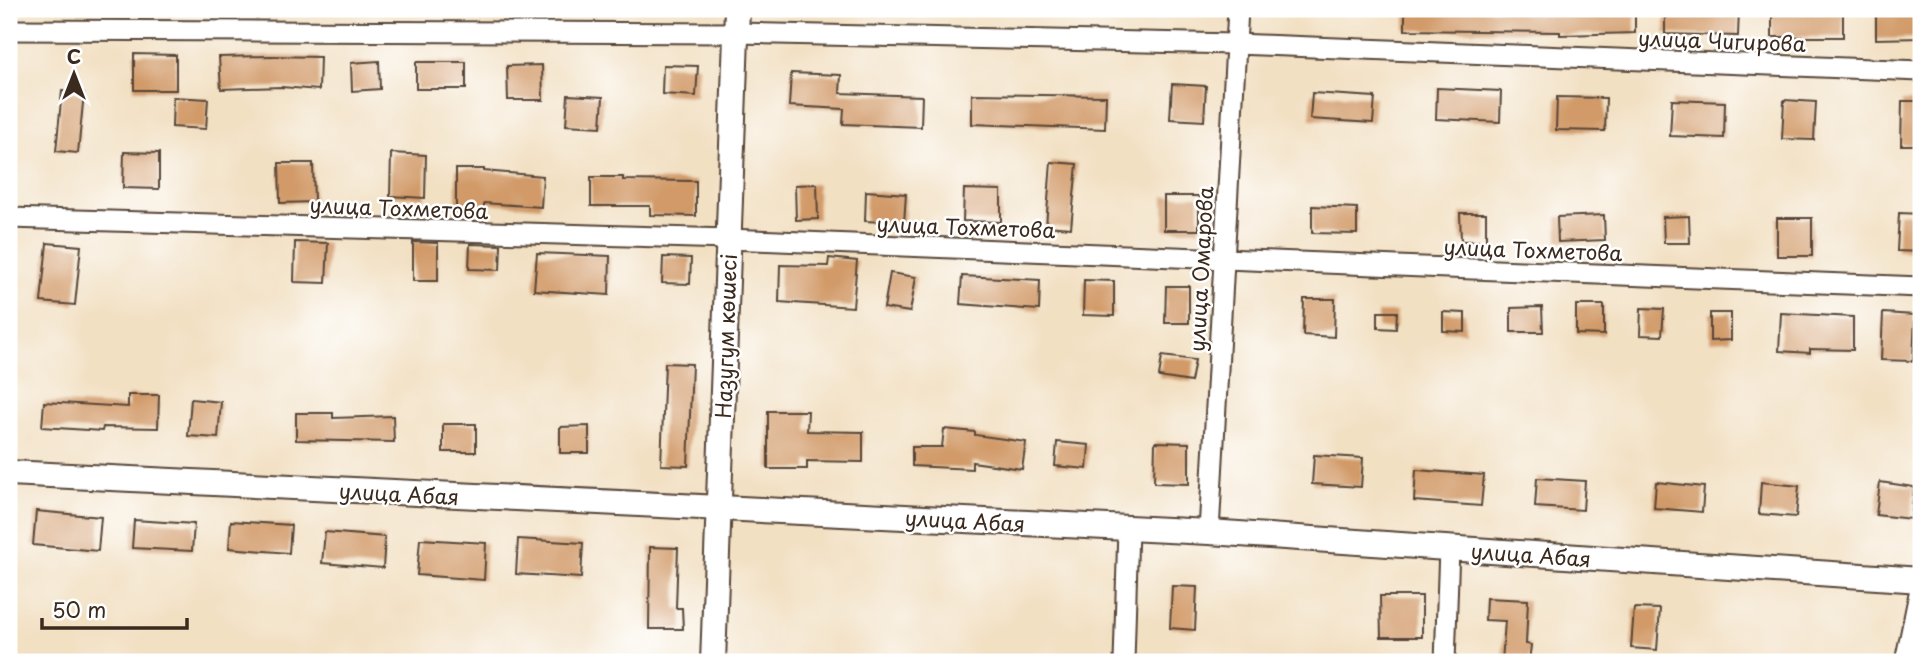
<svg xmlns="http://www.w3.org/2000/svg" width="1930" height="671" font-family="'Playpen Sans',sans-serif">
	<rect width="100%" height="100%" fill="#fff"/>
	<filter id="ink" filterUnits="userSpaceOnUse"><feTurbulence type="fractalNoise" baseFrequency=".0143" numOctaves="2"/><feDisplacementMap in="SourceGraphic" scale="14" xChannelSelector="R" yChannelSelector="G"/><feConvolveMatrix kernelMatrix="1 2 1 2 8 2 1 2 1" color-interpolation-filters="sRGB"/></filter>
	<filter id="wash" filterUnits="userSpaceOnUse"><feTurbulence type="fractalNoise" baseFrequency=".00686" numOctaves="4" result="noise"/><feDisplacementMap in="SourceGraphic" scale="28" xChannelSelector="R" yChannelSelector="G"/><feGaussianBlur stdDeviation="1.57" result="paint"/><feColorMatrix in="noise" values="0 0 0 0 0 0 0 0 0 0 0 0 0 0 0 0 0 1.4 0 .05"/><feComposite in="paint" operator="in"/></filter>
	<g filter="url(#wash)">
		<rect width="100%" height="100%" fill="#f2e0c3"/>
		<g id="blocks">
			<g fill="#d19a67">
				<path d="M1405,9H1635V33L1560,35V32L1405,30Z"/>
				<path d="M1665,9H1739L1738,36L1665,34Z"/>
				<rect x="1772" y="9" width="71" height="28"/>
				<path d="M1876,9H1921V38L1876,39Z"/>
				<path d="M134,54L176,55V90H134Z"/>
				<path d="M270,56L320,57L319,90L281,87L221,89L219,57Z"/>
				<path d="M379,61L380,89L352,91L351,63Z"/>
				<rect x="416" y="62" width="50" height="27"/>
				<path d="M542,65L543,100H508L507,66Z"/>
				<path d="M663,65L698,66L696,96L662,94Z"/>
				<path d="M791,73L841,75L840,93L922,96L921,127L843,124L844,109L789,106Z"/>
				<path d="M1172,84L1206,86L1204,121L1170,119Z"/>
				<path d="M1437,88L1501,91L1500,122L1436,119Z"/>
				<path d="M62,91L84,93L78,153L56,151Z"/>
				<path d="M1312,93L1375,97L1373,123L1310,119Z"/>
				<path d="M972,94L1106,96L1105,129L972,124Z"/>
				<path d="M568,95L603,97L601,127L566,125Z"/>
				<path d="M173,97L208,99L206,129L172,127Z"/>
				<path d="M1557,97L1606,98L1605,131L1556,130Z"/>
				<path d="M1672,100L1725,102L1724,138L1670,136Z"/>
				<path d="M1784,100L1816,102L1814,140L1782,139Z"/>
				<path d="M1902,101H1921V145H1901Z"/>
				<path d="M124,152L159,153V189L123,188Z"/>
				<path d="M391,153L426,155L425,198L390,196Z"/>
				<path d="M1051,162L1077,164L1071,228L1046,226Z"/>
				<path d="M279,163H313L314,202L280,203Z"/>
				<path d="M456,169H484V171L543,176L541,207L484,203V210H456Z"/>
				<path d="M591,177H623V180L696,181V216L650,215V206H591Z"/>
				<path d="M817,184L818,219L796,220L795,185Z"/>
				<path d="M964,189L1001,190V222L963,221Z"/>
				<path d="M866,191L906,194L904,223L865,221Z"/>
				<rect x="1164" y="196" width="35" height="34"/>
				<path d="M1312,206L1357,208V234L1312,233Z"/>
				<path d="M1460,213H1486V241H1461Z"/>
				<path d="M1899,213L1921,214V252L1897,251Z"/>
				<path d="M1604,215L1605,240L1558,242L1557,217Z"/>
				<path d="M1689,216L1690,243H1664L1663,217Z"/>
				<rect x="1777" y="218" width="35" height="38"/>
				<path d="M295,242L328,243L326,283L294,282Z"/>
				<path d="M413,242L438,243V281H413Z"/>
				<path d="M47,243L81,246L75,305L41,302Z"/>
				<path d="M470,244L501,245L500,270L469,269Z"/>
				<path d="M537,253L610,256L609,295L534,290Z"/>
				<path d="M663,257L691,258L690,284L662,283Z"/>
				<path d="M829,258L857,261L853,307L779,302L780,265L828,266Z"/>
				<path d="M890,273L916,277L910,312L884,308Z"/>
				<path d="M962,276L1040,280L1039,310L960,304Z"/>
				<path d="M1084,280L1114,281V316L1083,315Z"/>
				<path d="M1166,286H1189V323H1165Z"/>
				<path d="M1304,299H1335L1334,337L1303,335Z"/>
				<path d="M1576,305H1604V335L1576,334Z"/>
				<path d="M1542,307L1543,332H1511V308Z"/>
				<path d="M1641,308L1664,309L1662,336L1640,335Z"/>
				<path d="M1378,312H1397L1396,329L1378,328Z"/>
				<path d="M1443,312L1465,313V332L1443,331Z"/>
				<path d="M1710,313H1731V340L1710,341Z"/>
				<path d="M1781,313L1853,317V350L1810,349V353L1779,351Z"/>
				<path d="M1883,313L1915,315L1913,361L1881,360Z"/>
				<path d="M1162,356L1195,360L1191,382L1159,377Z"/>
				<path d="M665,363L692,364L688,466L661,465Z"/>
				<path d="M128,395H159L158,428L103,427L102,431L42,427L44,402L128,407Z"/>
				<path d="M191,399L221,402L218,438L188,436Z"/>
				<path d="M768,411H808L807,431L863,432V462L807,461V469H768Z"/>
				<path d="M296,413H333V418L393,416L394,442L296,440Z"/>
				<rect x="443" y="424" width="33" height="28"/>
				<path d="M589,426V453H560V427Z"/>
				<path d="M944,429L975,432V435L1026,442L1022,469L972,462V469L912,466V447H942Z"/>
				<path d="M1057,442L1089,445L1087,469L1055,466Z"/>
				<path d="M1155,442L1189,443V484L1154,483Z"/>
				<path d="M1314,455L1363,458L1361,487L1312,484Z"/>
				<path d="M1416,470L1484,475L1481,506L1414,501Z"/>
				<path d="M1537,478L1585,481L1583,510L1535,507Z"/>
				<path d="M1656,482L1704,487L1702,512L1654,508Z"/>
				<path d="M1761,482L1799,486L1796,517L1759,514Z"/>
				<path d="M1880,482L1914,487L1911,519L1876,515Z"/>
				<path d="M36,511L101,517L98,551L33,545Z"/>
				<path d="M134,520L194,524L192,551L132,548Z"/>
				<path d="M231,521L291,525L289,553L229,548Z"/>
				<path d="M325,532L385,537L383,568L322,563Z"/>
				<path d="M420,539L486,543L484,580L417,575Z"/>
				<path d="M518,539L583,543L581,578L516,574Z"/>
				<path d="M650,547L678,548L676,608H682L683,629H649Z"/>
				<path d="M1172,586L1197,587L1195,630L1170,628Z"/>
				<path d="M1380,596H1422V637H1381Z"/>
				<path d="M1486,598L1528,600L1526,644L1531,645L1529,662H1502L1505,621L1485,620Z"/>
				<path d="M1634,608L1660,609L1657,650L1631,648Z"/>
			</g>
		</g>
	</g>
	<g filter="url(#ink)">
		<use href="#blocks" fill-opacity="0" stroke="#564537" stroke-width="2"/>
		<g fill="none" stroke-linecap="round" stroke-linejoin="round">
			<defs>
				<g id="minor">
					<path d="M9,30L735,33L1235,44L1921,71"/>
					<path d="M9,218L728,239L1921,287"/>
					<path d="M1209,532L1238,9"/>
					<path d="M1124,662L1128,528"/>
					<path d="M1445,662L1449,548"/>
					<path d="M1905,662L1921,584"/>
				</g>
				<g id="tertiary">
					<path d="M9,473L1209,532L1921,580"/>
					<path d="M713,662L737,9"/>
				</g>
			</defs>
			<use href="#minor" stroke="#564537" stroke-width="23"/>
			<use href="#tertiary" stroke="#564537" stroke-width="28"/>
			<use href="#minor" stroke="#fff" stroke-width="19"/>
			<use href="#tertiary" stroke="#fff" stroke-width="24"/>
		</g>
	</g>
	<g text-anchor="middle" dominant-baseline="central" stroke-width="5" stroke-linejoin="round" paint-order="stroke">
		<g font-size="21" fill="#3b2a1e" stroke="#fff">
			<text transform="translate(1722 40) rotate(2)">улица Чигирова</text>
			<text transform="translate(399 207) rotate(2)">улица Тохметова</text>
			<text transform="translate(966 226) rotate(2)">улица Тохметова</text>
			<text transform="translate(1533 249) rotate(2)">улица Тохметова</text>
			<text transform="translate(1200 269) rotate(-87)">улица Омарова</text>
			<text transform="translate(725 336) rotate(-88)">Назугум көшесі</text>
			<text transform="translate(399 493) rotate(3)">улица Абая</text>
			<text transform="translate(965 520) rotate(3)">улица Абая</text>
			<text transform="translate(1531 554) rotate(4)">улица Абая</text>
		</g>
	</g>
	<rect width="1930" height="671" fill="none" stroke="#fff" stroke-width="35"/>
	<g transform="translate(74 74)" stroke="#ffffff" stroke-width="5" paint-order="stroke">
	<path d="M0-5L12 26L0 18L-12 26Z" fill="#3b2a1e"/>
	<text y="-10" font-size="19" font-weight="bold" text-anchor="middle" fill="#3b2a1e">С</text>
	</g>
	<path d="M42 618v10h145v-10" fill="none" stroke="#3b2a1e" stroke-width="3.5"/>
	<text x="52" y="618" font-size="21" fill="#3b2a1e" stroke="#ffffff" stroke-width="5" paint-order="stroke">50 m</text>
</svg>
